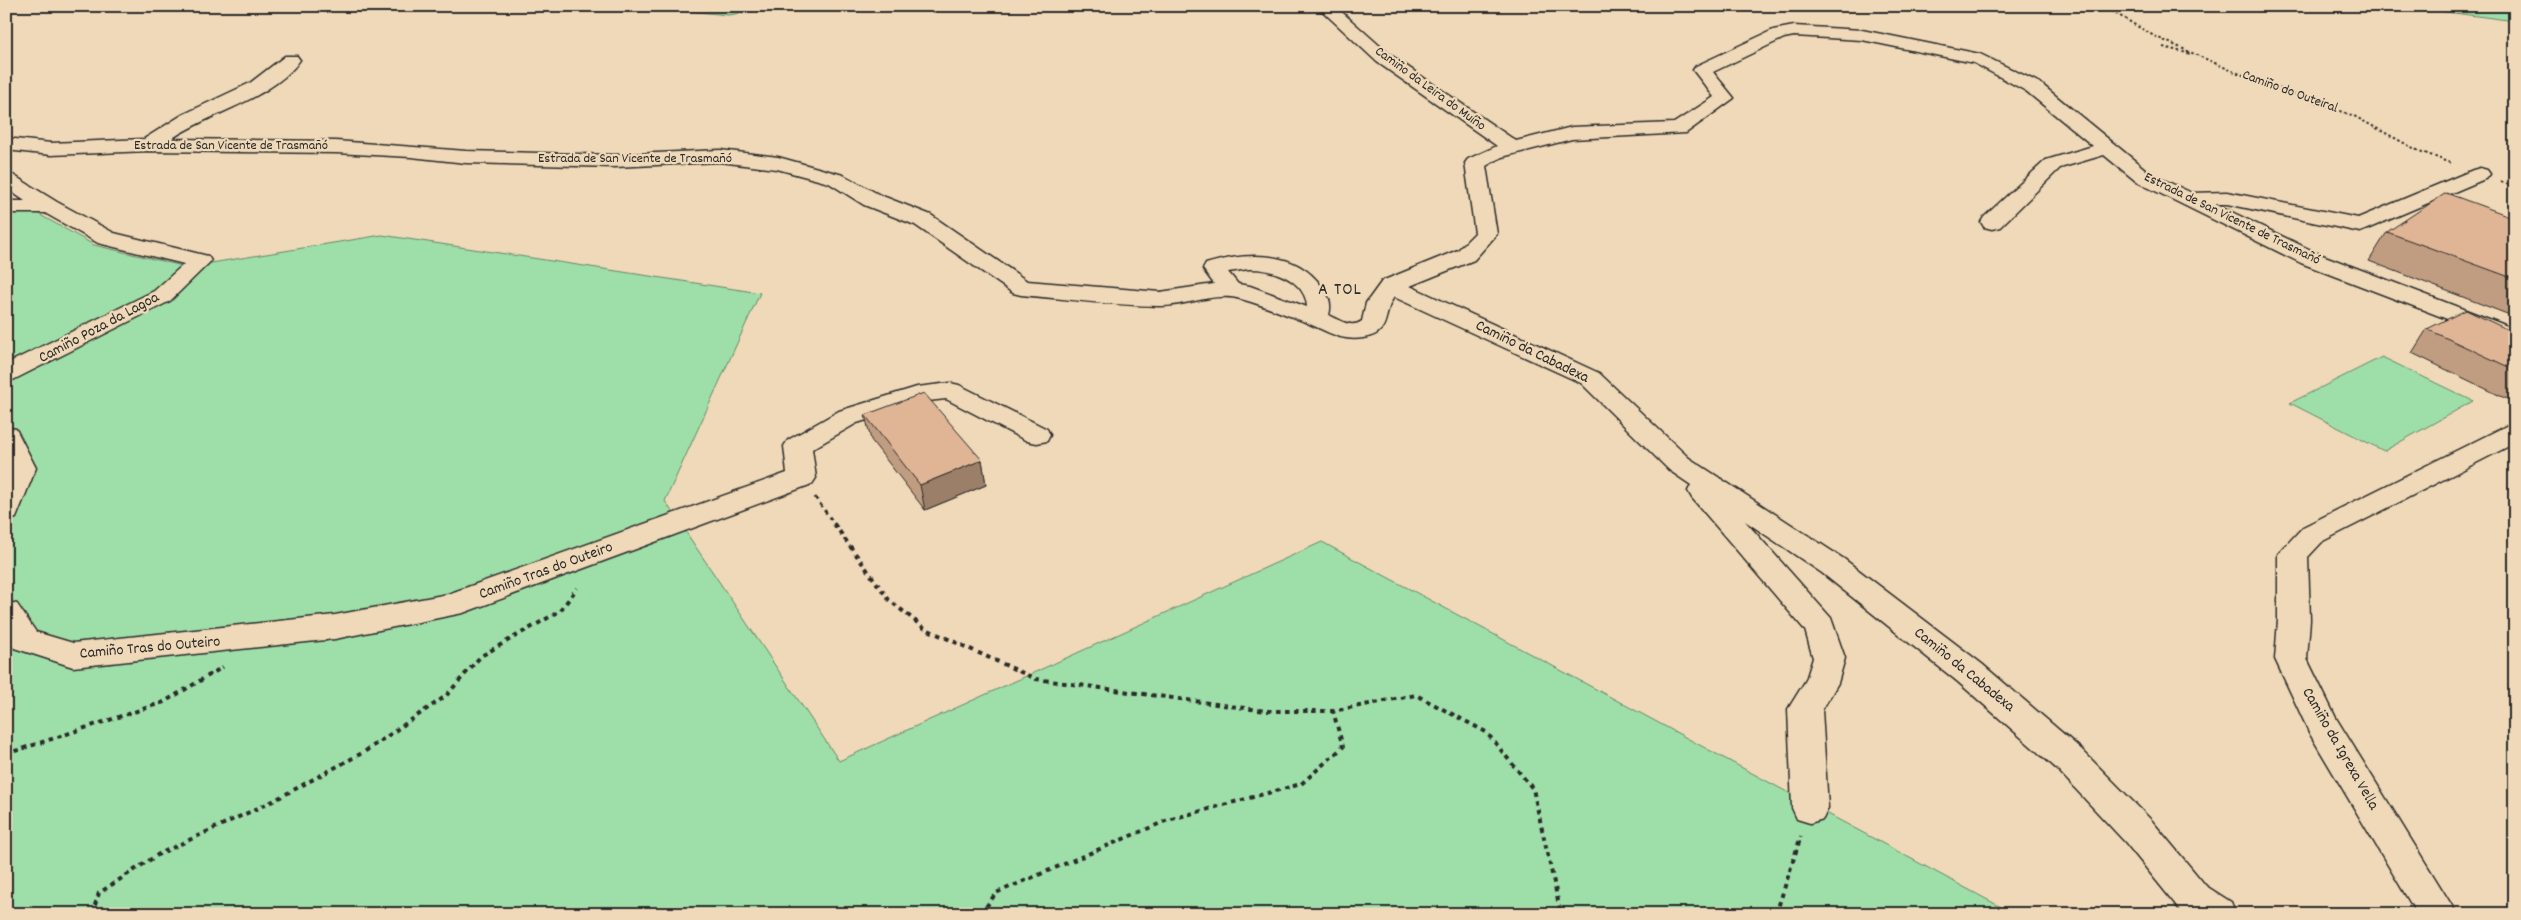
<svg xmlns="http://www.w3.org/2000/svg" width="2521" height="920" font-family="Dekko,sans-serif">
	<rect width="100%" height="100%" fill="#efd9b8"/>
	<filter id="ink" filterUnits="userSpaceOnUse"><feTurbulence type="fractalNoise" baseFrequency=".02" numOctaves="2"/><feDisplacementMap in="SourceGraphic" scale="10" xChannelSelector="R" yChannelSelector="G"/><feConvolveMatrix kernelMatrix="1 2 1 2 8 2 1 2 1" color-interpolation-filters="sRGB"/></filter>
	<g filter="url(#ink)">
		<g fill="#9edfa9" stroke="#64856a">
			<path d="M638,6H789L728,15Z"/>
			<path d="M2401,6H2515V21Z"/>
			<path d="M6,196L94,245L187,267L382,235L760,293L665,501L839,761L1322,542L2014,914H6Z"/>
			<path d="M2382,357L2473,401L2384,451L2290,403Z"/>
		</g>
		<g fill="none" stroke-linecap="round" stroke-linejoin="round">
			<defs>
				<g id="minor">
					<path d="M1317,6H1335L1389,54L1516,141L1572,127L1674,123L1714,97L1693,70L1696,66L1773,30L1794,26L1862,30L1980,54L2040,83L2151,174L2192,193L2227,192L2358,218L2473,170L2480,168L2487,170L2490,174L2487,178L2360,232L2227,204H2215L2317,253L2515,329V345L2301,263L2137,182L2104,155L2060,168L2000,227L1992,229L1984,227L1981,222L1984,217L2046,160L2093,146L2026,91L1974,63L1862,40L1794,36L1784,38L1713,72L1734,98L1686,133L1572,139L1502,157L1486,166L1497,234L1474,260L1410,286L1599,373L1689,458L1844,559L1982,664L2081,749L2152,821L2206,886L2231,902L2236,914H2185L2180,910L2126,843L2057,769L1958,682L1822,573L1745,521L1831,618L1845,658L1838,683L1822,710L1828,808L1823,819L1810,823L1797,819L1792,808L1788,709L1806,680L1813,658L1805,630L1692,498L1688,491L1691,485L1669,470L1581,383L1394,297C1382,314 1392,334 1363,338C1341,342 1325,330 1305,322C1284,314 1263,305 1241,299C1214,291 1185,307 1158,306C1112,305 1066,299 1021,295L1013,293L915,225L864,205L829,183L777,169L720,162L614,167L466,163L411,157L336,153L149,151L51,155L6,150V138L51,143L144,139L182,115L250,83L285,56H297L300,60C274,98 209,113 171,139L336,141L466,151L614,155L720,150L778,157L843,175L880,195L931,215L1027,281L1160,292L1214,284L1203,269L1206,264C1245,252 1296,249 1322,287C1329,297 1332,303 1329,315C1340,320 1351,329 1362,321L1366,303L1382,281L1458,250L1475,233L1465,163L1468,159L1497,146L1377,62ZM1249,269C1271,268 1306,280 1307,307L1250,286L1238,284L1228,272Z"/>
					<path d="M6,173L13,175L57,202L114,233L208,256L211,261L170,301L15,379L6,382V364L154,291L184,264L98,243L45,213H6V201H25L6,188Z"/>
					<path d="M950,383L959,385L1047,429L1050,435L1047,441L1037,443L1027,441L946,399L928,401L857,423L812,449L816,478L812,484L463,613L335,639L73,667L14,648L6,637V601L17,604L36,632L73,643L335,615L448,594L787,473L784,446L788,440L839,411L917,387Z"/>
					<path d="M2515,424V443L2323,541L2308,557L2310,620L2307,659L2336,718L2457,914H2417L2310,734L2275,659L2278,620V554L2303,527L2506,426Z"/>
					<path d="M6,427L16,429L36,468L16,518L6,521L8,468Z"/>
				</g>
			</defs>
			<use href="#minor" stroke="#2b2b2b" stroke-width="3"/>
			<g stroke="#2b2b2b" stroke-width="2" stroke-dasharray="2.5 2.5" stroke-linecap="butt">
				<path d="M2103,6L2154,36L2235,72L2354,116L2417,150L2451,163"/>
				<path d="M2163,47L2191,54"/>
				<path d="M2501,182L2515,186"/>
			</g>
			<path stroke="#2b2b2b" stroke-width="3" stroke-dasharray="4 4" stroke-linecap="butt" d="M815,497L835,525"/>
			<g stroke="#2b2b2b" stroke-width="4" stroke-dasharray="4.5 4.5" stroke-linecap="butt">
				<path d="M834,524L889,600L924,628L1036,679L1266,711H1333L1416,695L1486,732L1533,789L1561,914"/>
				<path d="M6,754L164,702L223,667"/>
				<path d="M92,914L99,893L159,854L271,802L364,752L446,696L481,656L560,611L577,588"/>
				<path d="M981,914L996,893L1168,820L1301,784L1343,747L1333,711"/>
				<path d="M1776,914L1801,836"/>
			</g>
			<use href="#minor" fill="#efd9b8" fill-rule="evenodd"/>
		</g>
		<g fill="#c09c81" stroke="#2b2b2b">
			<path d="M2515,218V317L2369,261L2387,232Z"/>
			<path d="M2427,329L2515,333V403L2412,353Z"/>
			<path d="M865,415L982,460L986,485L925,510L871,440Z"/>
		</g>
		<path fill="#9c7f69" stroke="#2b2b2b" d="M982,460L986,485L925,510L920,485Z"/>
		<g fill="#dfb596" stroke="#2b2b2b">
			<path d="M2446,193L2515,218V279L2387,232Z"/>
			<path d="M2466,310L2515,333V370L2427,329Z"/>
			<path d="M924,393L982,460L920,485L865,415Z"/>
		</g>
	</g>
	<g text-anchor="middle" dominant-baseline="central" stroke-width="4.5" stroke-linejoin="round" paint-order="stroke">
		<g font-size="14" fill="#2b2b2b" stroke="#efd9b8">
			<text transform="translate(1430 89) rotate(36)">Camiño da Leira do Muíño</text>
			<text transform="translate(2290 92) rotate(20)">Camiño do Outeiral</text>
			<text x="231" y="146">Estrada de San Vicente de Trasmañó</text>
			<text x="635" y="159">Estrada de San Vicente de Trasmañó</text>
			<text transform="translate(2232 219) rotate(26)">Estrada de San Vicente de Trasmañó</text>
		</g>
		<g font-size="16" fill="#2b2b2b" stroke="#efd9b8">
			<text transform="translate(99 328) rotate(-28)">Camiño Poza da Lagoa</text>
			<text transform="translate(1532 352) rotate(26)">Camiño da Cabadexa</text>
			<text transform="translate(546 571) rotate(-20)">Camiño Tras do Outeiro</text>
			<text transform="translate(150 648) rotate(-5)">Camiño Tras do Outeiro</text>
			<text transform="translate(1964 670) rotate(39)">Camiño da Cabadexa</text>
			<text transform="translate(2340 749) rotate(60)">Camiño da Igrexa Vella</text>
		</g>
		<g font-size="18" letter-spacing="1" fill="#2b2b2b" stroke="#efd9b8">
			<text x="1340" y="290">A TOL</text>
		</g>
	</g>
	<rect width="2521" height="920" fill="none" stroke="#efd9b8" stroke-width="25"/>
	<rect x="12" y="12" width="2496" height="895" fill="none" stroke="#2b2b2b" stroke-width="2" filter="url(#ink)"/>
</svg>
